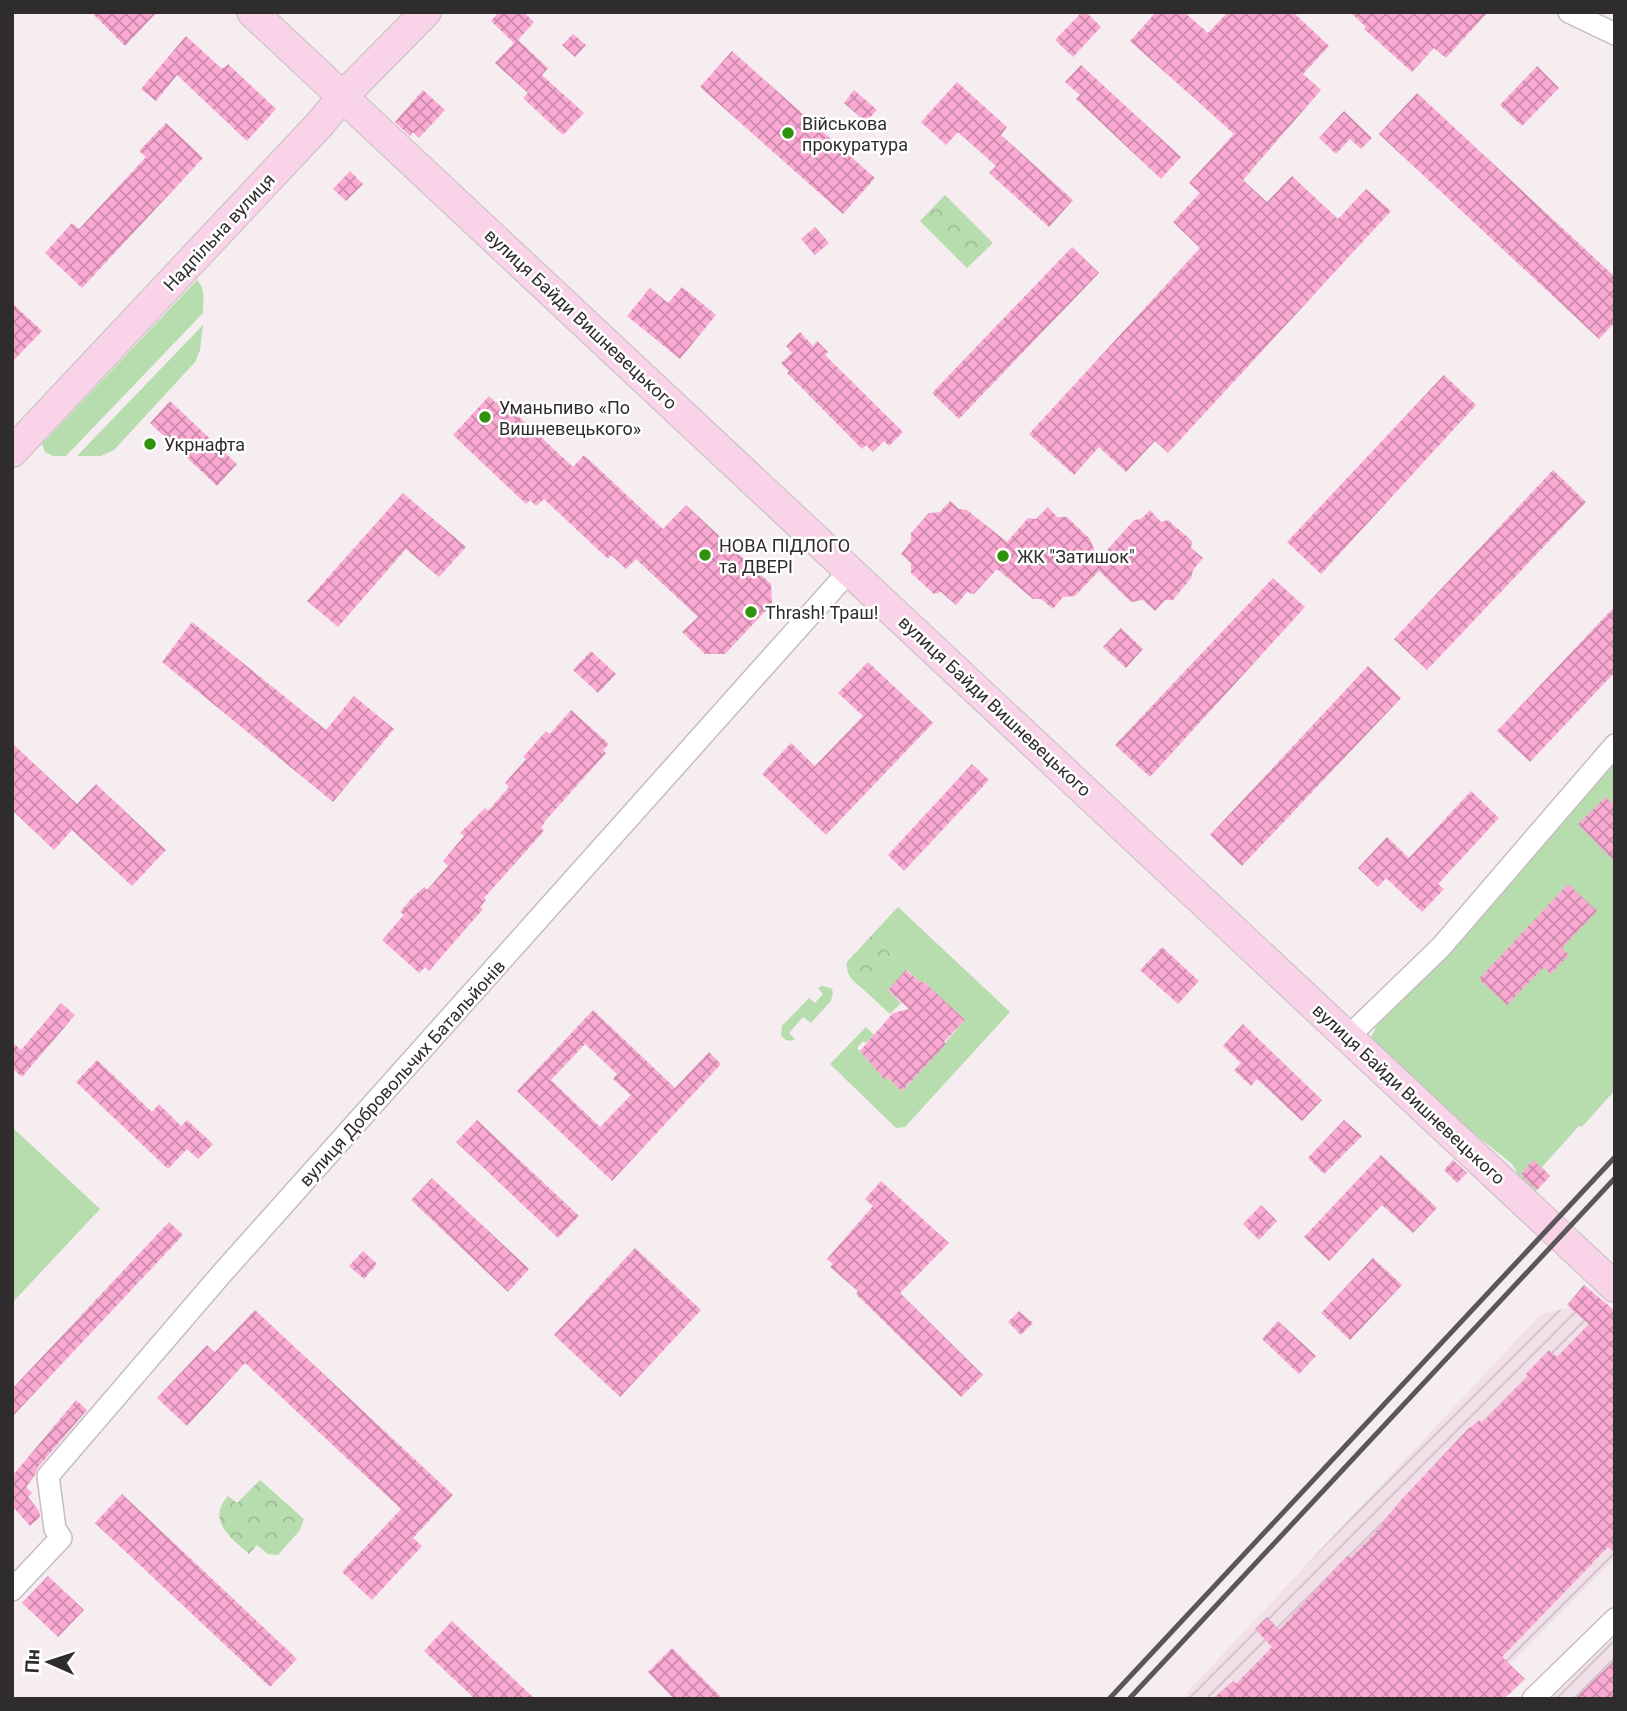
<svg xmlns="http://www.w3.org/2000/svg" width="1627" height="1711" font-family="Roboto,sans-serif">
	<defs>
		<pattern id="industrial-furrows" width="10" height="10" patternUnits="userSpaceOnUse" patternTransform="scale(1.75)"><rect width="10" height="10" fill="#f1e0e8"/><path d="M-1 1l2-2M0 10L10 0M9 11l2-2" fill="none" stroke="#cfc0c7"/></pattern>
		<pattern id="forest-crowns" width="20" height="18" patternUnits="userSpaceOnUse" patternTransform="scale(1.75)"><rect width="20" height="18" fill="#b7dcae"/><path d="M2 6a3 3 0 1 1 6 0M12 15a3 3 0 1 1 6 0" fill="none" stroke="#9ebd96"/></pattern>
		<pattern id="building-cross-hatch" width="8" height="8" patternUnits="userSpaceOnUse" patternTransform="scale(1.75)"><rect width="8" height="8" fill="#faa9d2"/><path d="M0 0l8 8M0 8l8-8" fill="none" stroke="#cb8aab"/></pattern>
	</defs>
	<rect width="100%" height="100%" fill="#f6edf1"/>
	<g fill="url(#industrial-furrows)">
		<path d="M1592,1303L1615,1324V1558L1475,1699H1181L1541,1314Z"/>
		<path d="M1615,1637V1699H1551Z"/>
	</g>
	<g fill="#b7dcae">
		<path d="M197,280C206,289 203,300 203,313L66,456H53L45,452L42,444Z"/>
		<path d="M203,325L200,350L195,362L114,450L101,456H77Z"/>
		<path d="M1615,753V1090L1582,1127L1579,1126L1542,1167L1550,1176L1535,1192L1519,1176L1512,1164L1373,1052L1370,1040L1376,1027Z"/>
		<path d="M898,907L1010,1012L905,1127L896,1128L830,1064L866,1027L874,1035L866,1043L863,1041L857,1048L885,1079L887,1077L902,1091L912,1081L910,1078L918,1069L921,1071L965,1020L954,1009L951,1011L924,981L921,983L907,970L888,990L901,1003L890,1014L865,991L895,958L871,936Z"/>
		<path d="M822,986L831,988L833,992L831,1001L811,1023L803,1017L789,1033L795,1039C789,1042 785,1041 781,1035L782,1026L809,998L815,1003L823,994L818,988Z"/>
		<path d="M12,1127L100,1209L12,1303Z"/>
	</g>
	<g fill="url(#forest-crowns)">
		<path d="M945,195L993,243L967,268L920,221Z"/>
		<path d="M871,936L895,958L865,991C855,982 845,976 847,962Z"/>
		<path d="M260,1480L304,1519L300,1530L278,1555L268,1554L257,1545L249,1554C231,1538 206,1520 228,1496L237,1503Z"/>
	</g>
	<g fill="url(#building-cross-hatch)" fill-rule="evenodd">
		<path d="M91,12H157L125,46Z"/>
		<path d="M499,12H523L534,22L518,40L548,68L542,75L584,113L563,135L523,98L528,93L495,63L514,43L491,21Z"/>
		<path d="M1082,12H1086L1101,27L1073,57L1055,40Z"/>
		<path d="M1156,12H1184L1208,33L1228,12H1293L1329,46L1303,74L1321,90L1243,180L1267,202L1292,176L1338,219L1366,189L1391,211L1168,453L1155,441L1126,472L1099,447L1074,475L1029,434L1200,248L1173,222L1200,193L1189,183L1234,134L1130,41Z"/>
		<path d="M1350,12H1488L1446,58L1434,48L1412,72L1364,29L1366,27Z"/>
		<path d="M573,34L586,45L575,57L562,45Z"/>
		<path d="M186,36L222,69L228,64L276,109L247,141L177,75L156,101L141,89Z"/>
		<path d="M732,51L875,178L843,214L700,87Z"/>
		<path d="M1081,65L1181,157L1161,179L1076,99L1080,95L1065,82Z"/>
		<path d="M1537,66L1559,88L1522,126L1500,105Z"/>
		<path d="M957,82L1007,127L1001,135L1073,200L1049,227L989,173L996,166L958,132L946,145L921,122Z"/>
		<path d="M423,90L445,110L419,138L413,132L410,136L395,122Z"/>
		<path d="M854,90L877,110L866,122L844,103Z"/>
		<path d="M1417,93L1615,277V322L1599,339L1379,134Z"/>
		<path d="M1344,111L1372,138L1361,149L1350,139L1336,154L1319,138Z"/>
		<path d="M166,123L203,158L82,288L45,253L72,223L79,229L146,157L139,151Z"/>
		<path d="M350,171L363,184L346,201L333,189Z"/>
		<path d="M815,227L829,243L815,255L801,239Z"/>
		<path d="M1072,247L1099,273L959,419L932,393Z"/>
		<path d="M682,287L716,315L680,359L627,316L650,288L668,303Z"/>
		<path d="M12,303L42,331L12,362Z"/>
		<path d="M800,332L813,346L817,341L828,352L825,355L903,432L889,446L884,441L873,452L866,445L862,449L787,373L789,371L781,363L792,353L786,346Z"/>
		<path d="M1444,375L1476,405L1321,574L1287,542Z"/>
		<path d="M489,396L496,403L500,399L573,467L584,455L663,529L686,505L771,584L772,604L725,654H705L682,632L698,617L636,559L626,569L611,555L608,559L544,499L536,506L530,500L526,504L453,435Z"/>
		<path d="M170,401L237,464L217,486L150,423Z"/>
		<path d="M1553,470L1586,502L1427,670L1394,639Z"/>
		<path d="M403,493L466,547L439,577L406,549L338,627L307,601Z"/>
		<path d="M950,501L959,509L967,510L1007,542L1028,518L1036,519L1048,507L1057,517H1067L1090,539L1098,560L1134,520L1141,519L1150,510L1161,522L1168,520L1192,541L1191,548L1203,558L1193,570L1191,578L1173,600H1165L1155,611L1143,600L1131,602L1099,571L1075,596L1063,597L1053,609L1041,599H1033L997,569L974,594L967,592L956,605L941,592L934,594L911,573V563L901,554L911,541V533L929,513L940,512Z"/>
		<path d="M1273,578L1305,607L1150,777L1115,745Z"/>
		<path d="M1615,606V672L1530,762L1497,731Z"/>
		<path d="M192,622L326,730L354,696L394,729L333,802L162,662Z"/>
		<path d="M1121,628L1143,649L1126,668L1103,647Z"/>
		<path d="M591,651L616,674L598,693L573,670Z"/>
		<path d="M868,662L933,723L826,835L762,774L791,743L815,766L863,716L838,693Z"/>
		<path d="M1368,666L1401,698L1242,866L1210,835Z"/>
		<path d="M571,710L609,744L603,750L606,753L546,820L541,828L544,831L484,898L486,900L480,907L483,909L429,971L425,967L419,973L382,940L404,915L400,912L411,899L424,887L427,890L448,866L443,861L464,836L460,833L485,808L488,811L509,787L505,783L526,759L523,757L546,731L550,734Z"/>
		<path d="M12,743L77,804L96,784L166,850L132,886L72,830L54,850L12,810Z"/>
		<path d="M972,764L989,780L904,871L888,855Z"/>
		<path d="M1471,791L1499,818L1438,884L1444,889L1422,912L1386,878L1378,887L1358,868L1387,837L1409,858Z"/>
		<path d="M1606,797L1615,806V862L1578,824Z"/>
		<path d="M1568,884L1597,911L1562,948L1569,955L1551,974L1544,967L1507,1005L1479,979Z"/>
		<path d="M1162,947L1199,981L1178,1004L1140,970Z"/>
		<path d="M906,970L921,983L923,981L965,1020L944,1042L946,1044L902,1091L887,1077L885,1080L860,1051L893,1013L909,1009L888,990Z"/>
		<path d="M61,1003L75,1015L22,1077L12,1068V1042L21,1050Z"/>
		<path d="M593,1010L675,1088L709,1052L721,1064L612,1181L517,1091ZM585,1044L617,1074L613,1079L631,1095L600,1127L551,1080Z"/>
		<path d="M1243,1024L1322,1100L1302,1121L1257,1079L1251,1086L1234,1070L1241,1063L1223,1046Z"/>
		<path d="M97,1060L152,1112L159,1104L181,1126L187,1120L213,1144L198,1159L187,1149L168,1169L76,1082Z"/>
		<path d="M477,1120L579,1216L558,1238L456,1142Z"/>
		<path d="M1344,1120L1362,1136L1324,1174L1308,1158Z"/>
		<path d="M1381,1155L1437,1208L1413,1233L1382,1205L1329,1261L1304,1237Z"/>
		<path d="M1453,1160L1467,1173L1457,1183L1444,1170Z"/>
		<path d="M1533,1160L1550,1176L1537,1190L1521,1175Z"/>
		<path d="M432,1178L529,1269L508,1292L411,1200Z"/>
		<path d="M881,1181L949,1243L900,1293L983,1375L961,1397L856,1294L858,1291L830,1267L833,1264L827,1259L873,1206L865,1199Z"/>
		<path d="M1261,1205L1277,1221L1259,1240L1243,1224Z"/>
		<path d="M169,1222L183,1235L12,1417V1389Z"/>
		<path d="M635,1248L701,1310L620,1397L554,1335Z"/>
		<path d="M363,1251L377,1264L364,1279L349,1266Z"/>
		<path d="M1373,1258L1402,1285L1350,1340L1321,1313Z"/>
		<path d="M1584,1285L1615,1311V1553L1608,1547L1502,1657L1525,1679L1504,1699H1213L1233,1681L1236,1684L1272,1647L1255,1629L1267,1617L1279,1630L1347,1556L1350,1558L1373,1535L1401,1500L1470,1427L1471,1428L1479,1420L1482,1423L1528,1376L1526,1374L1549,1350L1557,1357L1589,1324L1567,1305Z"/>
		<path d="M255,1310L453,1495L413,1538L422,1546L372,1600L342,1572L401,1509L245,1363L187,1426L157,1398L207,1345L215,1352Z"/>
		<path d="M1019,1311L1033,1323L1021,1335L1008,1322Z"/>
		<path d="M1278,1321L1316,1356L1299,1374L1262,1339Z"/>
		<path d="M76,1400L87,1410L38,1467L35,1475L26,1487L32,1493L28,1497L39,1511L40,1517L30,1526L15,1509L12,1512V1472L14,1474Z"/>
		<path d="M122,1494L297,1659L270,1687L95,1523Z"/>
		<path d="M48,1576L84,1610L58,1637L22,1603Z"/>
		<path d="M452,1621L535,1699H475L424,1651Z"/>
		<path d="M672,1648L723,1699H674L648,1672Z"/>
		<path d="M1615,1660V1699H1575L1596,1678Z"/>
	</g>
	<g fill="none" stroke-linecap="round" stroke-linejoin="round">
		<defs>
			<g id="street">
				<path d="M1569,12L1615,34"/>
				<path d="M1348,1037L1441,947L1615,745"/>
				<path d="M12,1590L61,1538L55,1529L48,1476L224,1271L850,570"/>
				<path d="M1533,1699L1615,1619"/>
			</g>
			<g id="secondary">
				<path d="M252,12L1615,1287"/>
				<path d="M12,452L319,125L343,96L426,12"/>
			</g>
		</defs>
		<use href="#street" stroke="#c6bdc1" stroke-width="24"/>
		<use href="#secondary" stroke="#c6bdc1" stroke-width="32"/>
		<use href="#street" stroke="#fff" stroke-width="21"/>
		<use href="#secondary" stroke="#f9d4e8" stroke-width="30"/>
		<g stroke="#5b5759" stroke-width="5">
			<path d="M1109,1699L1615,1157"/>
			<path d="M1129,1699L1615,1178"/>
		</g>
	</g>
	<g fill="#31920e" stroke="#fff" stroke-width="2.5">
		<circle cx="788" cy="133" r="7"/>
		<circle cx="485" cy="417" r="7"/>
		<circle cx="150" cy="444" r="7"/>
		<circle cx="705" cy="555" r="7"/>
		<circle cx="1003" cy="556" r="7"/>
		<circle cx="751" cy="612" r="7"/>
	</g>
	<g text-anchor="middle" dominant-baseline="central" stroke-width="5" stroke-linejoin="round" paint-order="stroke">
		<g font-size="18" fill="#2f2c2d" stroke="#fff" text-anchor="start">
			<text x="802" y="123">Військова<tspan x="802" dy="21">прокуратура</tspan></text>
			<text x="499" y="407">Уманьпиво «По<tspan x="499" dy="21">Вишневецького»</tspan></text>
			<text x="164" y="444">Укрнафта</text>
			<text x="719" y="545">НОВА ПІДЛОГО<tspan x="719" dy="21">та ДВЕРІ</tspan></text>
			<text x="1017" y="556">ЖК "Затишок"</text>
			<text x="765" y="612">Thrash! Траш!</text>
		</g>
		<g font-size="18" fill="#2f2c2d" stroke="#fff">
			<text transform="translate(219 232) rotate(-47)">Надпільна вулиця</text>
			<text transform="translate(581 319) rotate(43)">вулиця Байди Вишневецького</text>
			<text transform="translate(995 706) rotate(43)">вулиця Байди Вишневецького</text>
			<text transform="translate(402 1073) rotate(-48)">вулиця Добровольчих Батальйонів</text>
			<text transform="translate(1409 1094) rotate(43)">вулиця Байди Вишневецького</text>
		</g>
	</g>
	<rect width="1627" height="1711" fill="none" stroke="#2f2c2d" stroke-width="28"/>
	<g transform="translate(49 1662) rotate(273)" stroke="#ffffff" stroke-width="5" paint-order="stroke">
	<path d="M0-5L12 26L0 18L-12 26Z" fill="#2f2c2d"/>
	<text y="-10" font-size="19" font-weight="bold" text-anchor="middle" fill="#2f2c2d">Пн</text>
	</g>
</svg>
